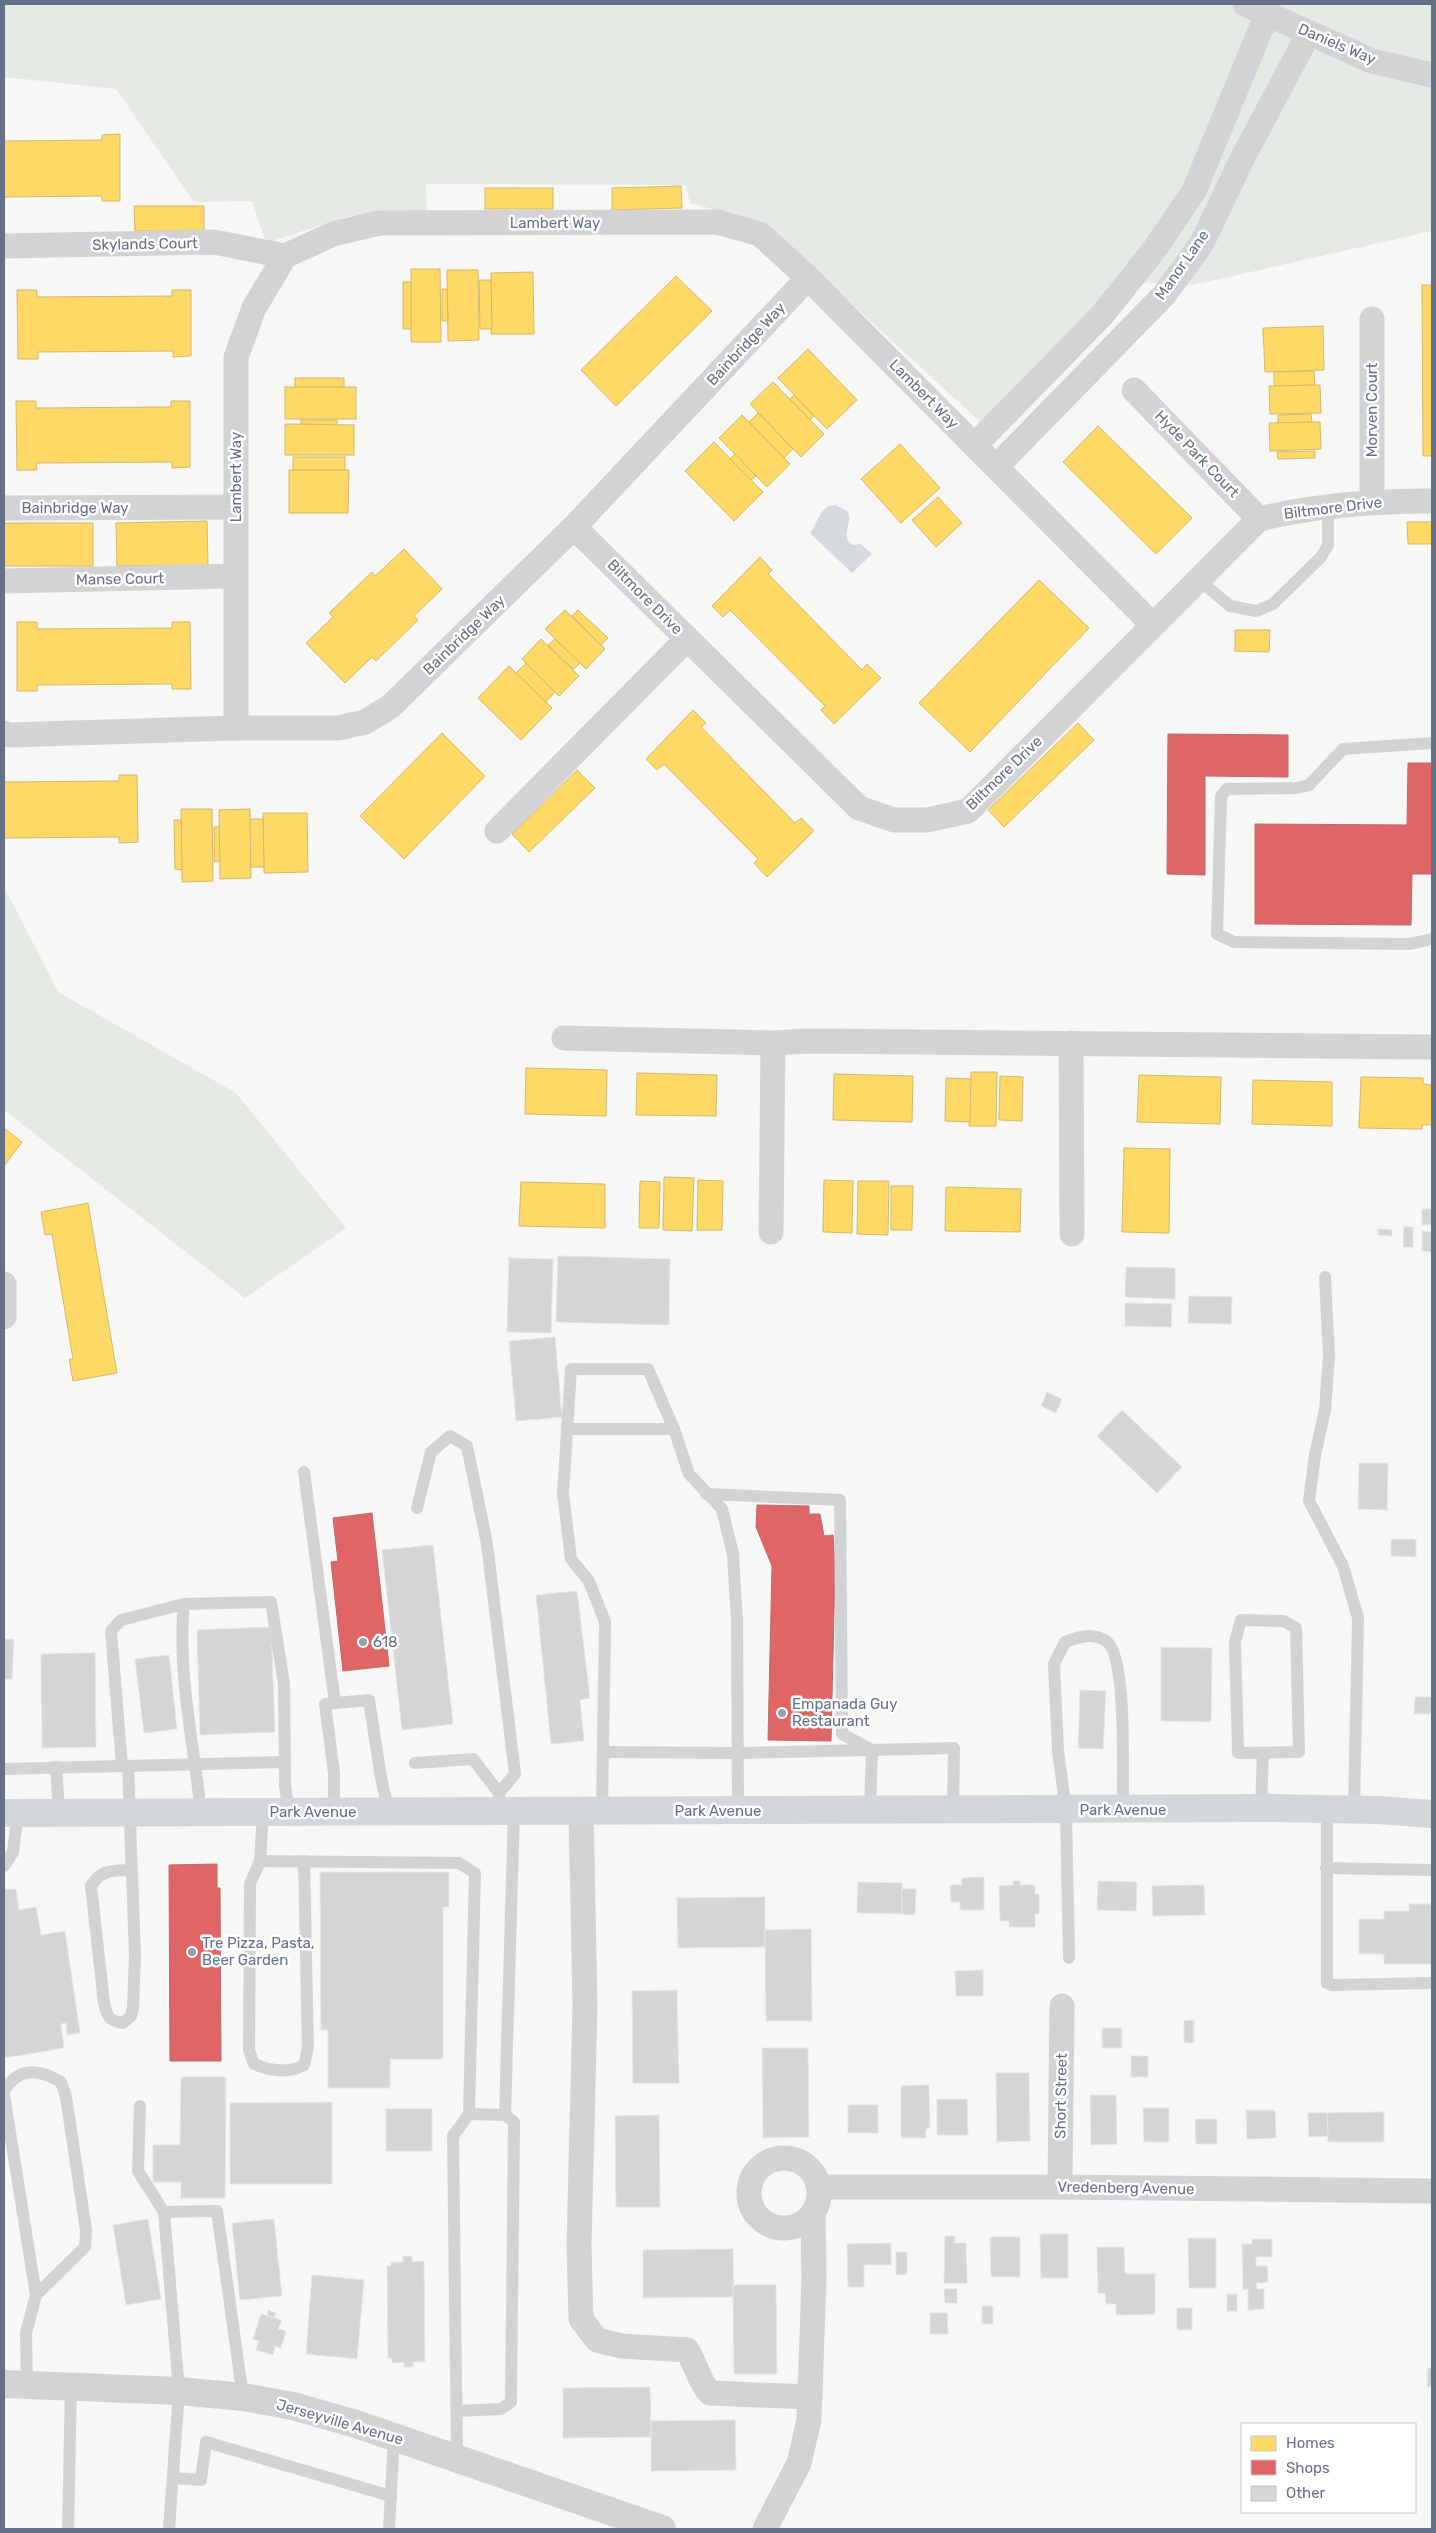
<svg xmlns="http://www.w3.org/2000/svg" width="1436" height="2533" font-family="Rubik,sans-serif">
	<rect width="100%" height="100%" fill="#f7f7f6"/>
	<g fill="#e5eae4">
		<path d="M4,4H1432V231L1193,285L1142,283L991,432L764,223L690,203L686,185L426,184L427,214L349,216L266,243L252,201L194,202L116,89L4,77Z"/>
		<path d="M4,891L8,894L58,992L236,1093L346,1228L245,1298L4,1110Z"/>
	</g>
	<path fill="#d4dade" d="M829,506L836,505L848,512C853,524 839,537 853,545L861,544L872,554L852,573L810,533C818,523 818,512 829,506Z"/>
	<g fill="#ffd966" stroke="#d0ba70">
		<path d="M120,134V201H102V196L4,197V141L102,140V135Z"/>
		<path d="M681,186L682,208L612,210V188Z"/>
		<rect x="485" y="188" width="68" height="21"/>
		<path d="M134,206H204V231H135Z"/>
		<path d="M411,269H440L441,342H411Z"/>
		<path d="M447,270H478L479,340L448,341Z"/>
		<path d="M533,272L534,334H491V273Z"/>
		<path d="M676,276L712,311L616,406L581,370Z"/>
		<path d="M479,280H491L492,329H480Z"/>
		<rect x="403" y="282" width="8" height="47"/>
		<path d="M1422,285H1432V456H1423Z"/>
		<path d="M442,289H447L448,321H442Z"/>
		<path d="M17,290H37V297L172,296V290H191V356L173,357V351L38,352V359H18Z"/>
		<path d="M1323,326L1324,370L1265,372L1263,328Z"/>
		<path d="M808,349L857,400L827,429L778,378Z"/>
		<path d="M1314,371L1315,385L1274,386V372Z"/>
		<rect x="295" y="378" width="49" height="9"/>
		<path d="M773,382L824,434L801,457L750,404Z"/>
		<path d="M1320,385L1321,413L1270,414L1269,386Z"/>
		<rect x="285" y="387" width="71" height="32"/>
		<path d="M794,395L814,416L810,420L790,399Z"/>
		<path d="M16,401H36V408L171,407V401H190V467L172,468V462L36,463L37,470H17Z"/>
		<path d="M758,413L793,449L784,458L749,422Z"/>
		<path d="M1311,414L1312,422L1278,423V415Z"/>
		<path d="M742,415L790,464L767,487L719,438Z"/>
		<path d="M301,420H337V425L301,424Z"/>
		<path d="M1320,422L1321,449L1270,451L1269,423Z"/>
		<path d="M285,424L354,425V455H285Z"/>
		<path d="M1098,426L1192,518L1156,554L1063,462Z"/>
		<path d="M714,442L763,492L734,521L685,471Z"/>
		<path d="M900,444L940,488L901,523L861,479Z"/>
		<path d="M1315,451V458L1278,459L1277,452Z"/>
		<path d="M735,454L756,476L751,480L730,459Z"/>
		<rect x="293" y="457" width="52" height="13"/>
		<path d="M289,470H349L348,513H289Z"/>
		<path d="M938,497L962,523L936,547L912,520Z"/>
		<path d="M207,521L208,565L117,566L116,523Z"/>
		<path d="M1407,522H1432V544H1408Z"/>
		<rect x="4" y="523" width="89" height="43"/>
		<path d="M404,549L442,589L414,616L418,620L376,661L372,657L345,683L306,643L333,617L329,613L372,572L375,576Z"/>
		<path d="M760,557L772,570L768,574L862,670L867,664L881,678L834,724L821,710L825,706L730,610L723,617L712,606Z"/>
		<path d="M1039,580L1089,628L970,752L919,703Z"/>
		<path d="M565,610L605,649L586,669L545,629Z"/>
		<path d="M578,610L608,638L601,645L572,616Z"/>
		<path d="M17,622H37V629L172,628V622H190L191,689H172V684L37,685V691H17Z"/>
		<path d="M1235,630H1270L1269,652L1235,651Z"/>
		<path d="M541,639L579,676L559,696L522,659Z"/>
		<path d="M555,639L580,663L573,669L548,645Z"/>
		<path d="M526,663L555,692L546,702L516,673Z"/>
		<path d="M509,666L552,708L521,740L478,698Z"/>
		<path d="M693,710L706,723L701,727L795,823L801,818L814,831L767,877L754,863L758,859L664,764L657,770L646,759Z"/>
		<path d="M1078,723L1094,740L1004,827L988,810Z"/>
		<path d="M442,733L485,776L404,859L360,816Z"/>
		<path d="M577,770L595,788L529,852L512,834Z"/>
		<path d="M119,775H137L138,842L119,843V837L4,838V782L119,781Z"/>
		<path d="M181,809H212L213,881L182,882Z"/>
		<path d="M250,809L251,878L220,879L219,810Z"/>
		<path d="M263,813H307L308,872L264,873Z"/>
		<path d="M250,819H263L264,867H251Z"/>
		<path d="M174,820H181L182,870L175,869Z"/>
		<path d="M214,827H219L220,861L214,862Z"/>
		<path d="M526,1068L607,1070L606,1116L525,1114Z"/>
		<path d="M971,1072H997L996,1126H969Z"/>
		<path d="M637,1073L717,1075L716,1116L636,1115Z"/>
		<path d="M834,1074L913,1076L912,1122L833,1120Z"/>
		<path d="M1139,1075L1221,1077L1220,1124L1137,1122Z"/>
		<path d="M1000,1076L1023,1077L1022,1121L999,1120Z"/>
		<path d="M1361,1077L1423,1078V1084L1432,1085V1125H1422V1129L1359,1128Z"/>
		<path d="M946,1078L971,1079L970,1122L945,1121Z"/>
		<path d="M1253,1080L1332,1082V1126L1252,1124Z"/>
		<path d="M4,1128L22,1142L4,1166Z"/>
		<path d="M1124,1148L1170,1149L1169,1233L1122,1232Z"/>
		<path d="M664,1177L694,1178L692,1231L663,1230Z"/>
		<path d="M698,1180L723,1181L722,1230H697Z"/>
		<path d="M824,1180L853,1181L852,1233L823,1232Z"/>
		<path d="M640,1181L660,1182L659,1228H639Z"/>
		<path d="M858,1181H889L888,1235L857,1234Z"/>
		<path d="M521,1182L605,1184V1228L519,1226Z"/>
		<path d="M891,1186H913L912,1230H891Z"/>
		<path d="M946,1187L1021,1189L1020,1232L945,1231Z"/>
		<path d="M88,1203L117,1373L73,1381L69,1359H73L52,1234L45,1235L41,1212Z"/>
	</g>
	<g fill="#e06666" stroke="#bb6970">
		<path d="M1168,734L1288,735V777L1205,776V875L1167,874Z"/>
		<path d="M1408,763H1432V874H1412L1411,925L1255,924V824L1407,825Z"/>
		<path d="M757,1505L809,1506V1514H820L824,1536L833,1535L835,1567L831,1741L768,1740L772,1566L756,1527Z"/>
		<path d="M372,1513L389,1666L343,1671L331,1562L338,1561L333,1518Z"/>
		<path d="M217,1864V1888H220L221,2061H170L169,1865Z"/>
	</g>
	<g fill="#d4d5d6" stroke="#e6e6e6">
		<rect x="1422" y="1209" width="10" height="16"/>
		<path d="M1404,1227H1413V1247H1403Z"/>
		<path d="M1378,1229L1392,1230V1236L1378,1235Z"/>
		<path d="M1422,1231L1432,1232V1252L1422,1251Z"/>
		<path d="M558,1256L670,1259L669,1325L556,1322Z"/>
		<path d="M509,1258L553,1259L551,1333L507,1332Z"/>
		<path d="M1126,1267L1175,1268V1299L1125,1297Z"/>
		<path d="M1189,1296L1232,1297L1231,1324L1188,1323Z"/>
		<path d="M1125,1303L1172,1304L1171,1327L1125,1326Z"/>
		<path d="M555,1337L562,1417L516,1421L509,1341Z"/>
		<path d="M1047,1392L1062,1399L1056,1413L1041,1406Z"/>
		<path d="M1122,1410L1182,1467L1157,1493L1097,1436Z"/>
		<path d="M1359,1463H1388L1387,1510L1358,1509Z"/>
		<path d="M1391,1539H1416V1557L1391,1556Z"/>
		<path d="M433,1545L453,1724L402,1730L382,1550Z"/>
		<path d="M577,1591L590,1698L580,1700L584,1741L551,1744L536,1595Z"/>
		<path d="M271,1627L275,1732L200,1735L197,1630Z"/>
		<path d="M4,1639H14L12,1679H4Z"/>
		<path d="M1161,1647L1212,1648L1211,1722L1161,1721Z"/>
		<path d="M95,1653L96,1747L42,1748L41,1654Z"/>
		<path d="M169,1655L177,1729L144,1733L135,1659Z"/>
		<path d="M1080,1690L1106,1691L1103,1749L1078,1748Z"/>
		<path d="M1415,1697H1432V1714H1414Z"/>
		<path d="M320,1872H449V1907H443V2059H390V2088H328V2030H321Z"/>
		<path d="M984,1877V1910H960V1902H951L950,1885H962V1878Z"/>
		<path d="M1013,1881H1020V1885H1035V1894H1039V1914H1035V1927H1009V1921H1000L999,1886L1013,1885Z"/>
		<path d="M1098,1881L1137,1882L1136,1911L1097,1910Z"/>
		<path d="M858,1882L902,1883V1914L857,1913Z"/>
		<path d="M1204,1885L1205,1915L1153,1916L1152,1886Z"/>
		<path d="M16,1889L19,1910L36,1907L41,1935L65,1931L80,2033L67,2035L66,2023L61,2024L64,2048L4,2058V1890Z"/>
		<path d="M902,1889H916L915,1915L902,1914Z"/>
		<path d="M765,1897V1947L678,1948L677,1898Z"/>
		<path d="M1409,1904H1432V1999L1431,1964H1384V1954H1359V1919H1384V1911H1409Z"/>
		<path d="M811,1929L812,2021H766L765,1930Z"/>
		<path d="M983,1970V1996H956L955,1971Z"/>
		<path d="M677,1990L679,2083H633L632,1991Z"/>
		<path d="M1194,2020V2043L1184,2042V2021Z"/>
		<rect x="1102" y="2028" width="20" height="20"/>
		<path d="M762,2048H808L809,2137L763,2138Z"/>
		<rect x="1131" y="2056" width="17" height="21"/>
		<path d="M996,2073H1029L1030,2141L997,2142Z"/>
		<path d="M181,2077H226L225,2198H181V2182H153V2145H180Z"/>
		<path d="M929,2085L930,2128L926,2129V2138H901V2086Z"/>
		<path d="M1090,2095H1116L1117,2144L1091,2145Z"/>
		<path d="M937,2099H967L968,2135H937Z"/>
		<path d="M332,2102V2184H230V2103Z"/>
		<rect x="848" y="2105" width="30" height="28"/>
		<path d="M1143,2108H1169V2142H1144Z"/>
		<rect x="386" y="2109" width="46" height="42"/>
		<path d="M1246,2110H1275L1276,2138L1247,2139Z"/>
		<path d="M1384,2112V2142H1328L1327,2113Z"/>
		<path d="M1308,2113H1327L1328,2136L1309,2137Z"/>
		<path d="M659,2115L660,2207H616L615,2116Z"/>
		<path d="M1195,2119H1217V2144H1196Z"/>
		<path d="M148,2219L161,2299L126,2305L113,2225Z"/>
		<path d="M274,2219L282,2296L240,2300L232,2223Z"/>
		<path d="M1040,2234H1068V2278H1041Z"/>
		<path d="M945,2236H955V2243H966L967,2283H944Z"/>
		<path d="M990,2237H1020V2277H991Z"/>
		<path d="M1188,2238H1216V2288H1189Z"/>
		<path d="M1252,2239H1272V2257H1256V2266H1267L1268,2282L1256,2283L1257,2289H1264V2309L1248,2310V2289L1243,2290L1242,2244H1252Z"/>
		<path d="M891,2243V2265H864V2287H848L847,2244Z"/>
		<path d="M1097,2247H1124L1125,2274H1155V2314L1116,2315V2304H1106L1105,2293H1098Z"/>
		<path d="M733,2249L734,2297L643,2298V2250Z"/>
		<path d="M896,2252H907V2274L896,2275Z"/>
		<path d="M403,2256H412V2262L424,2261L425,2362H413V2367H404V2362L392,2363V2358H388L387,2266H391V2262H403Z"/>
		<path d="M312,2275L364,2280L357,2359L306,2354Z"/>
		<path d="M733,2285H776L777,2374H734Z"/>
		<path d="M944,2289H957V2303H945Z"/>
		<rect x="1227" y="2294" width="10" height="17"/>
		<rect x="982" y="2306" width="11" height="18"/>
		<rect x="1177" y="2308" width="15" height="22"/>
		<path d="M268,2310L276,2313L274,2317L267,2315Z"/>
		<path d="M930,2313H947L948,2334H930Z"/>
		<path d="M261,2314L282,2320L278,2329L286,2331L281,2348L275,2346L273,2355L256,2350L259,2341L253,2339Z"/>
		<path d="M1428,2368H1432V2387H1427Z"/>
		<path d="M650,2387L651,2437L563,2438V2388Z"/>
		<path d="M735,2420L736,2470L651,2471V2421Z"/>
	</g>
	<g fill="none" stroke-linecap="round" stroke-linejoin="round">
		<g stroke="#d2d3d4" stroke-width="12">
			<path d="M1199,580L1230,606L1256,611L1273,604L1321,557L1328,545V506"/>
			<path d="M1432,743L1343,749L1309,785L1297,788L1227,789L1221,796L1217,934L1234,942L1410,944L1432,939"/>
			<path d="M1325,1277L1329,1356L1325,1410L1315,1455L1309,1501L1343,1566L1358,1618L1354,1810"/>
			<path d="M569,1429H674"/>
			<path d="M304,1472L335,1703"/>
			<path d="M706,1494L840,1500L842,1734L872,1750L870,1811"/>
			<path d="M417,1508L431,1452L450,1436L467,1446L487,1544L515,1774L499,1793V1811"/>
			<path d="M1241,1620L1284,1621L1296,1628L1299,1752L1238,1753L1235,1642Z"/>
			<path d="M604,1752L739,1753L954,1748L953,1810"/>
			<path d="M415,1763L473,1759L499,1793"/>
			<path d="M122,1766L111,1631L121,1620L184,1604"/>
			<path d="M128,1766L135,1956L133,2007L131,2016L123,2023C109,2021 107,2016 104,2003L91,1886C101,1869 113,1871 132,1870"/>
			<path d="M56,1767L59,1812"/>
			<path d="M4,1769L284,1762"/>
			<path d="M1261,1809L1263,1753"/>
			<path d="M1327,1809V1983L1332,1985L1431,1983"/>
			<path d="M263,1812L260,1861L250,1884L249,2050L254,2064C271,2071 288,2074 304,2065L308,2047L304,1861"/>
			<path d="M334,1812V1773L325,1704L369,1700L381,1778L389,1812"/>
			<path d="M602,1812L605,1622L589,1581L571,1559L563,1493L571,1369H648L674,1429L689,1474L722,1509L733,1554L737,1621L738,1811"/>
			<path d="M201,1813C194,1744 177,1673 184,1604L271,1602L284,1684L285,1786L289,1812"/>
			<path d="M260,1861L459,1863L475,1873L469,2114"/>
			<path d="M4,1866L13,1852L18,1813"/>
			<path d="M1326,1868L1432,1870"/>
			<path d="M1069,1958L1066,1810L1058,1751L1054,1664L1065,1642C1078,1637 1093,1632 1106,1641C1128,1655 1122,1780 1123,1810"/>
			<path d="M4,2091C19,2066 39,2069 61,2082L66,2097L86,2230L85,2247L36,2295"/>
			<path d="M4,2095L36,2295L26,2333L27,2385"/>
			<path d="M140,2106L138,2171L164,2212"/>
			<path d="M505,2115L514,1811"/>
			<path d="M457,2411L501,2409L511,2402L514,2122L505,2115L469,2114L453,2136L457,2459"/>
			<path d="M173,2478L201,2480L206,2442L391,2496"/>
			<path d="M68,2529L71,2386"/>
			<path d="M169,2529L179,2391L164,2212L217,2211L243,2397"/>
			<path d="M389,2529L394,2437"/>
		</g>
		<g stroke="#d2d3d4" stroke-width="25">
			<path d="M1245,4L1372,61L1432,75"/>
			<path d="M4,246L214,242L285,256"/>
			<path d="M1134,390L1259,519"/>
			<path d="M975,445L1103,314L1154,250L1194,191L1267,14"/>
			<path d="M997,466L1164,295L1202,243L1241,161L1309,33"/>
			<path d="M1372,501V319"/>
			<path d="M4,508L236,507"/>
			<path d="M574,527L859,808L894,820H927L968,811L1259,519C1317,505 1373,501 1432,501"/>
			<path d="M4,581L236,576"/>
			<path d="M236,728V357L254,308L285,256L333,234L379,223L717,222L760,234L808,278L1153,625"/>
			<path d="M4,733L9,735L236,728H338L365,722L391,706L574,527L808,278"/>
			<path d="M497,831L687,639"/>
			<path d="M564,1038L773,1043L809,1041L1432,1047"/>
			<path d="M1071,1043L1072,1234"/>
			<path d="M771,1232L773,1043"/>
			<path d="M4,1284V1317"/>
			<path d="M581,1812L585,2006L579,2246L581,2319L597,2340L622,2346L687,2350C696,2364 698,2380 710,2393L810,2397"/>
			<circle cx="784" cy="2193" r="35"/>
			<path d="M819,2187H1060L1432,2191"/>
			<path d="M1060,2187L1062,2006"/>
			<path d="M765,2529L799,2463L809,2420L814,2280L813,2214"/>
		</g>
		<path stroke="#d2d3d4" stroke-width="28" d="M4,2384L179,2391L243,2397L293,2406L356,2424L662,2529"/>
		<path stroke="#d4d7da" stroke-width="28" d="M4,1813L1274,1808L1378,1810L1432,1814"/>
	</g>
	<g fill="#97a0af" stroke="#fff" stroke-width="2">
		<circle cx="363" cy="1642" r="5"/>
		<circle cx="782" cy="1713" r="5"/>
		<circle cx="192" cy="1952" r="5"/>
	</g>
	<g text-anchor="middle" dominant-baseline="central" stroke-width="5" stroke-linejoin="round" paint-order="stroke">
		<g font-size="15" fill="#647189" stroke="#fff">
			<text transform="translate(1337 44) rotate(23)">Daniels Way</text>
			<text x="555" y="223">Lambert Way</text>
			<text transform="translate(145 244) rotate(-1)">Skylands Court</text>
			<text transform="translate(1182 265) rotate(-55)">Manor Lane</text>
			<text transform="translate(746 344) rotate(-47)">Bainbridge Way</text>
			<text transform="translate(924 394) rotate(45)">Lambert Way</text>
			<text transform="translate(1372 410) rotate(-90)">Morven Court</text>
			<text transform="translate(1197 454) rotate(46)">Hyde Park Court</text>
			<text transform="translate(236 477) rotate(-90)">Lambert Way</text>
			<text x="75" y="508">Bainbridge Way</text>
			<text transform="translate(1333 508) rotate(-7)">Biltmore Drive</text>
			<text transform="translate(120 579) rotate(-1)">Manse Court</text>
			<text transform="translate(645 597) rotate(45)">Biltmore Drive</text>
			<text transform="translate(464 635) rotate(-44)">Bainbridge Way</text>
			<text transform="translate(1004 773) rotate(-44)">Biltmore Drive</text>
			<text x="1123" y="1810">Park Avenue</text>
			<text x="718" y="1811">Park Avenue</text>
			<text x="313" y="1812">Park Avenue</text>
			<text transform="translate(1061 2096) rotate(-89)">Short Street</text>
			<text transform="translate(1126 2188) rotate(1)">Vredenberg Avenue</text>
			<text transform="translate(340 2422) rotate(16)">Jerseyville Avenue</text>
		</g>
		<g font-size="15" fill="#647189" stroke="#fff" text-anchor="start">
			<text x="373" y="1642">618</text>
			<text x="792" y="1704">Empanada Guy<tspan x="792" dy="17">Restaurant</tspan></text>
			<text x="202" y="1943">Tre Pizza, Pasta,<tspan x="202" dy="17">Beer Garden</tspan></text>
		</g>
	</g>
	<rect width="1436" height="2533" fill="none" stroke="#647189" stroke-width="10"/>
	<rect x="1241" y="2423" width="175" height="90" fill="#ffffff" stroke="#c1c6d0"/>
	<rect x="1251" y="2436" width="25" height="15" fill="#ffd966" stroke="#c1c6d0"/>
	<text x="1286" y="2448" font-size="15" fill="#647189">Homes</text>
	<rect x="1251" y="2460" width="25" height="15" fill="#e06666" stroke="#c1c6d0"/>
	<text x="1286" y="2473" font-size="15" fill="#647189">Shops</text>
	<rect x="1251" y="2486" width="25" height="15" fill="#d4d5d6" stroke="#c1c6d0"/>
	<text x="1286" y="2498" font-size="15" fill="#647189">Other</text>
</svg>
